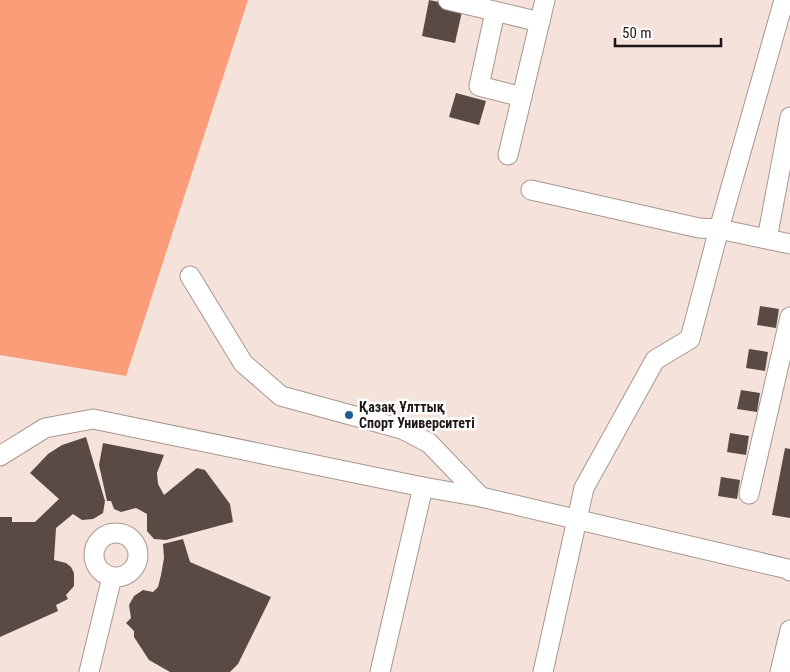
<svg xmlns="http://www.w3.org/2000/svg" width="790" height="672" font-family="'Roboto Condensed',sans-serif">
	<rect width="100%" height="100%" fill="#f5e2db"/>
	<path fill="#fb9d78" d="M0,0H248L126,376L0,355Z"/>
	<g fill="#594a44">
		<path d="M429,0L463,7L455,43L422,36Z"/>
		<path d="M456,93L486,101L479,125L449,117Z"/>
		<path d="M760,306L779,309L776,328L757,325Z"/>
		<path d="M749,349L768,352L765,371L746,368Z"/>
		<path d="M741,390L760,393L757,412L737,409Z"/>
		<path d="M730,433L749,436L746,455L727,452Z"/>
		<path d="M86,437L105,501L103,513L93,519L82,520L73,514L56,528L54,560L66,563L71,567L74,573V586L66,595L68,599L56,605L58,611L0,637V517H12V522H35L59,499L30,473L48,454L62,445Z"/>
		<path d="M103,443L164,455L157,473L158,484L164,495L197,468L205,470L230,504L233,522L166,540L154,539L147,531V514L136,508L121,512L114,509L111,501H107L99,465Z"/>
		<path d="M785,448L790,449V518L772,515Z"/>
		<path d="M721,477L740,480L737,499L718,496Z"/>
		<path d="M183,539L190,562L271,597L238,664L230,672H170L149,660L134,637V631L126,623L131,618L129,605L134,596L143,590L153,592L158,587L161,575L164,558L163,544Z"/>
	</g>
	<g fill="none" stroke-linecap="round" stroke-linejoin="round">
		<defs>
			<g id="minor">
				<path d="M448,0L540,22"/>
				<path d="M495,12L479,86L522,97"/>
				<path d="M508,155L545,0"/>
				<path d="M531,190L699,228L719,229L784,0"/>
				<path d="M767,239L790,117"/>
				<path d="M190,276L243,363L281,396L402,429L429,443L481,497"/>
				<path d="M0,456L45,428L93,419L423,487L481,497L788,569L790,571"/>
				<path d="M749,494L790,317"/>
				<circle cx="116" cy="555" r="22"/>
				<path d="M89,672L112,577"/>
				<path d="M380,672L423,487"/>
				<path d="M543,672L584,488L655,360L690,339L719,229L790,244"/>
				<path d="M780,672L790,630"/>
			</g>
		</defs>
		<use href="#minor" stroke="#a89790" stroke-width="21"/>
		<use href="#minor" stroke="#fff" stroke-width="19"/>
	</g>
	<circle fill="#245a93" stroke="#fff" stroke-width="2" cx="349" cy="415" r="5"/>
	<g text-anchor="middle" dominant-baseline="central" stroke-width="5" stroke-linejoin="round" paint-order="stroke">
		<g font-size="14" font-weight="bold" fill="#1e1715" stroke="#fff" text-anchor="start">
			<text x="359" y="407">Қазақ Ұлттық<tspan x="359" dy="16">Спорт Университеті</tspan></text>
		</g>
	</g>
	<path d="M615 38v8h106v-8" fill="none" stroke="#1e1715" stroke-width="2.5"/>
	<text x="622" y="38" font-size="15" fill="#1e1715" stroke="#ffffff" stroke-width="4" paint-order="stroke">50 m</text>
</svg>
